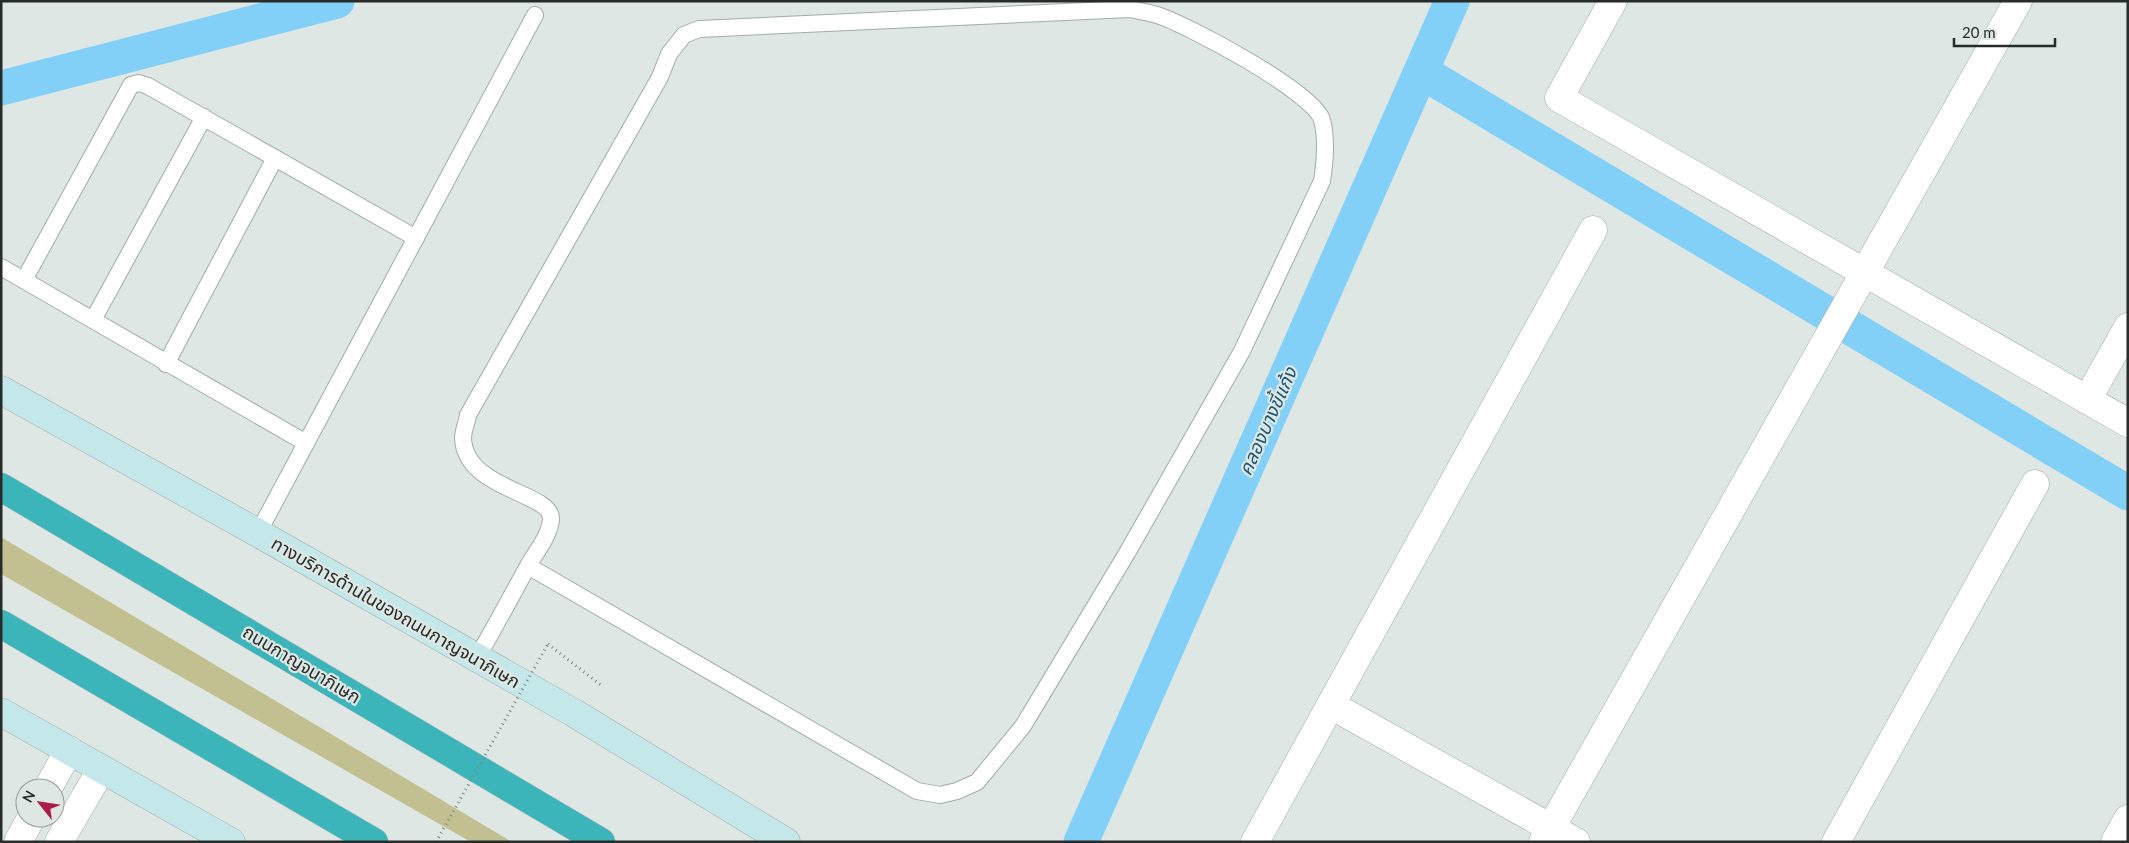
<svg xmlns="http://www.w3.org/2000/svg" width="2129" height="843" font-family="Lato,'Noto Sans Thai',sans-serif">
	<rect width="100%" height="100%" fill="#dee7e3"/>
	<path fill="#c2c091" d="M1,537L512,842H471L1,574Z"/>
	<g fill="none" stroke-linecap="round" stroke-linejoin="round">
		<g stroke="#82d0f7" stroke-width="35">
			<path d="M1422,72L2128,493"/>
			<path d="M1,88L337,1"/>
			<path d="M1081,842L1452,1"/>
		</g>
		<defs>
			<g id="lane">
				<path d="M1,267L306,443"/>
				<path d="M24,280L131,85L139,83L148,86L416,238"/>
				<path d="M93,320L204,117"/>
				<path d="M166,364L275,158"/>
				<path d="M258,533L535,15"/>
				<path d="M477,658C495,627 512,595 529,564C537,551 549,536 551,520C554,492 465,491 463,438C463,431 467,422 468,415L660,77L669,54L684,35L699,29L1130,9C1139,11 1148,12 1157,15C1186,24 1314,92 1322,120C1327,139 1325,162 1322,181L1242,351L1127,553L1023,726L977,782L957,791L940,795L917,791L528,566"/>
			</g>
			<g id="street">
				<path d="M1613,1L1559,98L2128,423"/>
				<path d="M2087,400L2128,327"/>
				<path d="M1331,705L1576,842"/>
				<path d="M48,788L69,750"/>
				<path d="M18,842L31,818"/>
				<path d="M59,842L101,770"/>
				<path d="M1255,842L1593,230"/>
				<path d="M1543,842L2018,1"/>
				<path d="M1836,842L2035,484"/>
				<path d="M2115,842L2128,819"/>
			</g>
			<g id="secondary">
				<path d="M1,390L258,533L574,713L786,842"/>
				<path d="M1,712L231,842"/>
			</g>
			<g id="highway">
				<path d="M1,487L601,842"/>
				<path d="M1,624L374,842"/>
			</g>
		</defs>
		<use href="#lane" stroke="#a2aba7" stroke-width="18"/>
		<use href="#street" stroke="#a2aba7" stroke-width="29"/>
		<use href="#secondary" stroke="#a2aba7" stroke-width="29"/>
		<use href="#highway" stroke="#c3c4c3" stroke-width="29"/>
		<path stroke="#808784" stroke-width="3" stroke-dasharray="1 4" stroke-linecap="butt" d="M548,644L602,686"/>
		<use href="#lane" stroke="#fff" stroke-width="16"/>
		<use href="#street" stroke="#fff" stroke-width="28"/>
		<use href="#secondary" stroke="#c4e8ea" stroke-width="28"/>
		<use href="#highway" stroke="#3bb4ba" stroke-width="28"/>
		<path stroke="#808784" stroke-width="3" stroke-dasharray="1 4" stroke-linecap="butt" d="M436,842L548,644"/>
	</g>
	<g text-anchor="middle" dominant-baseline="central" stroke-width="4.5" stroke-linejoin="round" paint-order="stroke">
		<g font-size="18" fill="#272b29" stroke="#dee7e3">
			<text transform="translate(396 612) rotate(30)">ทางบริการด้านในของถนนกาญจนาภิเษก</text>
			<text transform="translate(302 664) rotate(31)">ถนนกาญจนาภิเษก</text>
		</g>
		<g font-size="19" font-style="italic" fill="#1b5873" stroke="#dee7e3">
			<text transform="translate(1267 421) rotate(-66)">คลองบางขี้แก้ง</text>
		</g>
	</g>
	<rect width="2129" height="843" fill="none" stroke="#272b29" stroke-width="5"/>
	<g transform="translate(40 803) rotate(300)"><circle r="24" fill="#dee7e3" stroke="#959c99"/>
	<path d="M0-4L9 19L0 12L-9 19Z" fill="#ae1b48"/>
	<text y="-8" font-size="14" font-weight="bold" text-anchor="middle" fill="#272b29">N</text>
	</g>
	<path d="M1954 38v8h101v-8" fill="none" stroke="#272b29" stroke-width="2.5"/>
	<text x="1962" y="38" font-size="15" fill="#272b29" stroke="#dee7e3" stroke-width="4" paint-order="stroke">20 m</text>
</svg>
